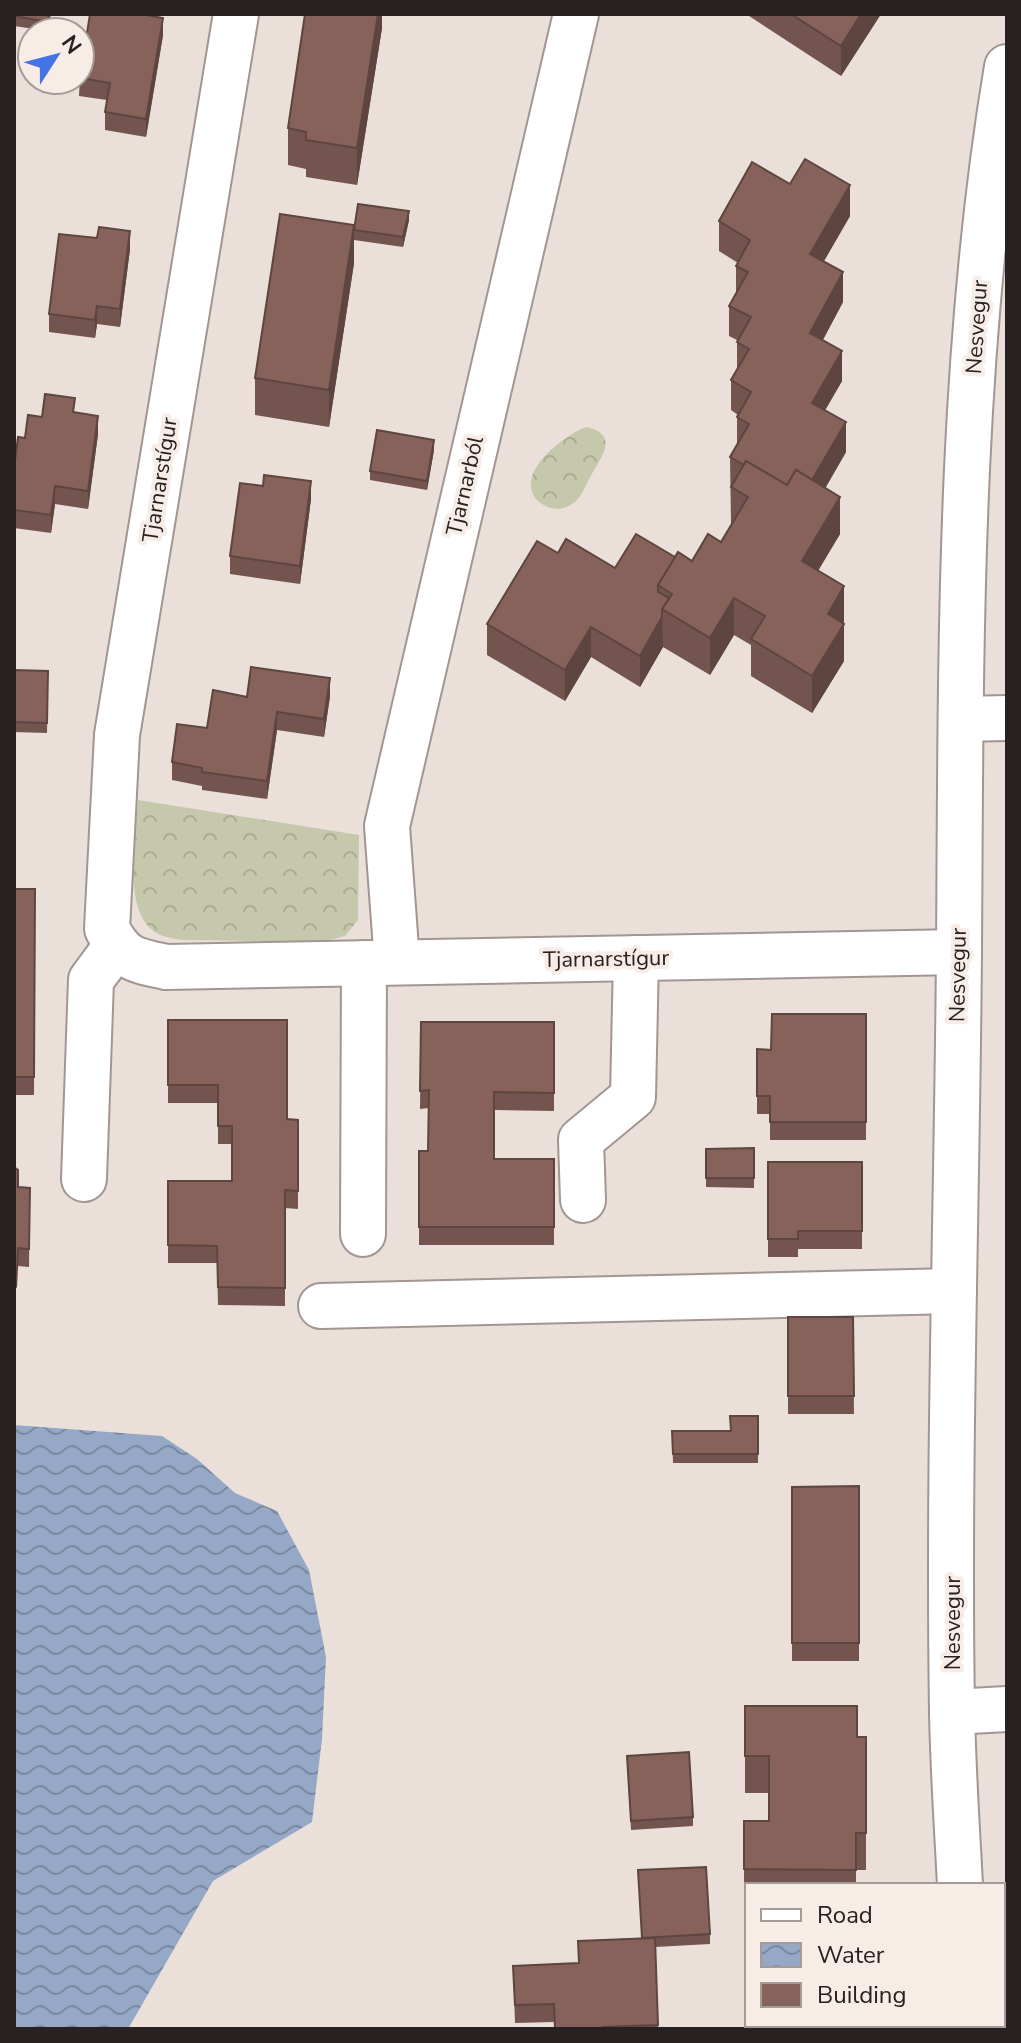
<svg xmlns="http://www.w3.org/2000/svg" width="1021" height="2043" font-family="'Nunito Sans',sans-serif">
	<defs>
		<pattern id="forest-crowns" width="20" height="18" patternUnits="userSpaceOnUse" patternTransform="scale(2)"><rect width="20" height="18" fill="#c6c8ac"/><path d="M2 6a3 3 0 1 1 6 0M12 15a3 3 0 1 1 6 0" fill="none" stroke="#aaac94"/></pattern>
		<pattern id="water-waves" width="16" height="10" patternUnits="userSpaceOnUse" patternTransform="scale(2)"><rect width="16" height="10" fill="#95a8c6"/><path d="M0 5q4-4 8 0t8 0" fill="none" stroke="#7a88a0"/></pattern>
	</defs>
	<rect width="100%" height="100%" fill="#ebdfda"/>
	<g fill="url(#forest-crowns)">
		<path d="M586,427C619,434 603,455 592,474C587,482 583,494 576,501C572,505 565,508 559,509C551,509 543,506 537,500C514,473 563,436 586,427Z"/>
		<path d="M138,800L359,835L358,920L345,936L321,942L182,940C176,939 169,938 163,936C119,921 136,836 138,800Z"/>
	</g>
	<path fill="url(#water-waves)" d="M14,1425L162,1436L197,1459L235,1493L277,1511L309,1570L326,1657L322,1739L312,1822L213,1881L128,2029H14Z"/>
	<g fill="none" stroke-linecap="round" stroke-linejoin="round">
		<defs>
			<g id="minor">
				<path d="M236,14L117,735L107,929C124,960 134,960 166,967L959,952"/>
				<path d="M961,719L1007,718"/>
				<path d="M397,962L387,826L576,14"/>
				<path d="M84,1179L91,980L116,946"/>
				<path d="M583,1200L581,1140L633,1097L636,958"/>
				<path d="M363,1234L364,963"/>
				<path d="M321,1306L954,1291"/>
				<path d="M952,1712L1007,1709"/>
				<path d="M960,1885C957,1827 953,1769 952,1711C948,1458 957,1205 959,952C961,656 958,359 1007,67"/>
				<path d="M965,2025V2029"/>
			</g>
		</defs>
		<use href="#minor" stroke="#a29692" stroke-width="48"/>
		<use href="#minor" stroke="#fff" stroke-width="44"/>
	</g>
	<g fill="#73544e">
		<path d="M14,14H51L48,31L14,26Z"/>
		<path d="M382,14V28L357,185L306,177V169L288,165V128Z"/>
		<path d="M746,14H881L841,76Z"/>
		<path d="M163,35L146,137L105,130V112L107,100L79,96L80,75Z"/>
		<path d="M790,184L850,216L824,261L843,302L823,340L842,381L825,410L846,452L825,488L840,534L818,570L844,586V661L812,713L751,676V645L734,635L710,675L663,647L640,687L591,657L565,701L487,655V624L558,553L615,568L675,557L692,561L721,542L731,524L730,457L737,444V417L738,415L731,410V380L737,369V340L729,336V306L736,294V266L738,263L719,251V221Z"/>
		<path d="M409,220L403,247L354,240V263L329,427L255,415V378L354,225Z"/>
		<path d="M130,249L120,327L97,324L95,338L49,332V314Z"/>
		<path d="M75,412L98,434L88,509L55,504L51,533L14,528V468L25,438L42,417Z"/>
		<path d="M434,450L427,490L370,480V471Z"/>
		<path d="M263,486L311,499L300,584L230,574V556Z"/>
		<path d="M14,670L48,671L47,733L14,732Z"/>
		<path d="M330,696L324,737L277,730L267,799L202,790V786L172,780V762L207,728L247,697Z"/>
		<path d="M14,889H35L34,1095H14Z"/>
		<path d="M866,1014V1140H770V1114H757V1049L771,1050Z"/>
		<path d="M168,1020L287,1119L298,1120V1209L285,1208V1306L218,1305L217,1263H168V1181H232V1144H218V1103H168Z"/>
		<path d="M421,1022H554V1111L494,1110V1159H554V1245H419V1151H428L429,1108L420,1109Z"/>
		<path d="M754,1148V1188L706,1187V1149Z"/>
		<path d="M768,1162H862V1249H798V1257H768Z"/>
		<path d="M14,1167L18,1187L30,1188L29,1267L18,1266L17,1287L14,1290Z"/>
		<path d="M788,1317H853L854,1414H788Z"/>
		<path d="M758,1416V1463H673L672,1431H730Z"/>
		<path d="M859,1486V1661H792V1487Z"/>
		<path d="M745,1706L857,1737H866V1870H856V1885H747V1906H744V1821H769V1793H745Z"/>
		<path d="M627,1756L693,1817V1826L631,1830Z"/>
		<path d="M710,1934V1944L655,1947L658,2029H554V2022L515,2023L513,1966L579,1963L578,1941Z"/>
		<rect x="755" y="2025" width="111" height="4"/>
	</g>
	<g fill="#5e4540">
		<path d="M378,14H382V28L357,185V148Z"/>
		<path d="M861,14H881L841,76V46Z"/>
		<path d="M163,18V35L146,137V119Z"/>
		<path d="M850,185V216L810,285V254Z"/>
		<path d="M409,211V220L403,247V237Z"/>
		<path d="M354,225V263L329,427V390Z"/>
		<path d="M130,231V249L120,327V309Z"/>
		<path d="M843,272V302L810,363V333Z"/>
		<path d="M97,306V324L95,338V320Z"/>
		<path d="M842,351V381L812,433V403Z"/>
		<path d="M98,416V434L88,509V491Z"/>
		<path d="M846,422V452L810,515V485Z"/>
		<path d="M434,440V450L427,490V481Z"/>
		<path d="M311,481V499L300,584V566Z"/>
		<path d="M55,486V504L51,533V515Z"/>
		<path d="M840,497V534L802,598V561Z"/>
		<path d="M844,586V661L812,713V676L828,614Z"/>
		<path d="M734,598V635L710,675V638Z"/>
		<path d="M662,617L663,647L640,687V656Z"/>
		<path d="M591,627V657L565,701V670Z"/>
		<path d="M330,678V696L324,737V719Z"/>
		<path d="M277,712V730L267,799V781Z"/>
		<path d="M18,1248L17,1287L14,1290V1273Z"/>
	</g>
	<g fill="#86625b" stroke="#5e4540" stroke-width="2">
		<path d="M14,14H49L48,22L14,16Z"/>
		<path d="M90,14H141L163,18L146,119L105,112L110,83L80,78Z"/>
		<path d="M305,14H378L357,148L306,140V132L288,128Z"/>
		<path d="M791,14H861L841,46Z"/>
		<path d="M805,159L850,185L810,254L843,272L810,333L842,351L812,403L846,422L812,480L796,470L787,485L746,461L744,465L730,457L749,424L737,417L751,392L731,380L749,349L737,342L751,317L729,306L748,272L736,266L750,240L719,221L752,162L790,184Z"/>
		<path d="M358,204L409,211L403,237L354,230Z"/>
		<path d="M280,214L354,225L329,390L255,378Z"/>
		<path d="M99,227L130,231L120,309L97,306L95,320L49,314L59,234L97,238Z"/>
		<path d="M45,394L75,398L73,412L98,416L88,491L55,486L51,515L14,510V468L18,437L25,438L28,415L42,417Z"/>
		<path d="M377,430L434,440L427,481L370,471Z"/>
		<path d="M746,461L787,485L796,470L840,497L802,561L844,586L828,614L844,624L812,676L751,639L765,616L734,598L710,638L662,609L672,594L658,585L678,552L692,561L708,534L721,542L748,497L731,487Z"/>
		<path d="M264,475L311,481L300,566L230,556L240,483L263,486Z"/>
		<path d="M636,534L675,557L658,585V592L669,598L662,609V617L640,656L591,627L565,670L487,624L537,541L558,553L566,539L615,568Z"/>
		<path d="M251,667L330,678L324,719L277,712L267,781L202,772V768L172,762L177,724L207,728L213,690L247,697Z"/>
		<path d="M14,670L48,671L47,723L14,722Z"/>
		<path d="M14,889H35L34,1077H14Z"/>
		<path d="M772,1014H866V1122H770V1096H757V1049L771,1050Z"/>
		<path d="M168,1020H287V1119L298,1120V1191L285,1190V1288L218,1287L217,1246L168,1245V1181H232V1126H218V1085H168Z"/>
		<path d="M421,1022H554V1093L494,1092V1159H554V1227H419V1151H428L429,1090L420,1091Z"/>
		<path d="M754,1148V1178H706V1149Z"/>
		<path d="M768,1162H862V1231H798V1239H768Z"/>
		<path d="M14,1167L18,1170V1187L30,1188L29,1249L18,1248L17,1269L14,1273Z"/>
		<path d="M788,1317H853L854,1396H788Z"/>
		<path d="M730,1416H758V1454H673L672,1431H731Z"/>
		<path d="M859,1486V1643H792V1487Z"/>
		<path d="M745,1706H857V1737H866V1833H856V1870L744,1869V1821H769V1756H745Z"/>
		<path d="M689,1752L693,1817L631,1821L627,1756Z"/>
		<path d="M706,1867L710,1934L642,1938L638,1870Z"/>
		<path d="M655,1938L658,2025L602,2027V2029H555L554,2004L515,2005L513,1966L579,1963L578,1941Z"/>
		<rect x="755" y="2025" width="68" height="4"/>
	</g>
	<g text-anchor="middle" dominant-baseline="central" stroke-width="8" stroke-linejoin="round" paint-order="stroke">
		<g font-size="22" fill="#272221" stroke="#f8ece7">
			<text transform="translate(977 327) rotate(-86)">Nesvegur</text>
			<text transform="translate(160 480) rotate(-81)">Tjarnarstígur</text>
			<text transform="translate(465 486) rotate(-77)">Tjarnarból</text>
			<text transform="translate(606 959) rotate(-1)">Tjarnarstígur</text>
			<text transform="translate(958 975) rotate(-89)">Nesvegur</text>
			<text transform="translate(953 1623) rotate(-90)">Nesvegur</text>
		</g>
	</g>
	<rect width="1021" height="2043" fill="none" stroke="#272221" stroke-width="32"/>
	<rect x="745" y="1883" width="260" height="144" fill="#f8ece7" stroke="#a49b98" stroke-width="2"/>
	<rect x="761" y="1909" width="40" height="12" fill="#ffffff" stroke="#a49b98" stroke-width="2"/>
	<text x="817" y="1923" font-size="24" fill="#272221">Road</text>
	<rect x="761" y="1943" width="40" height="24" fill="url(#water-waves)" stroke="#a49b98" stroke-width="2"/>
	<text x="817" y="1963" font-size="24" fill="#272221">Water</text>
	<rect x="761" y="1983" width="40" height="24" fill="#86625b" stroke="#a49b98" stroke-width="2"/>
	<text x="817" y="2003" font-size="24" fill="#272221">Building</text>
	<g transform="translate(56 56) rotate(54)"><circle r="38" fill="#f8ece7" stroke="#a49b98" stroke-width="2"/>
	<path d="M0-6L14 30L0 20L-14 30Z" fill="#4473e5"/>
	<text y="-12" font-size="22" font-weight="bold" text-anchor="middle" fill="#272221">N</text>
	</g>
</svg>
